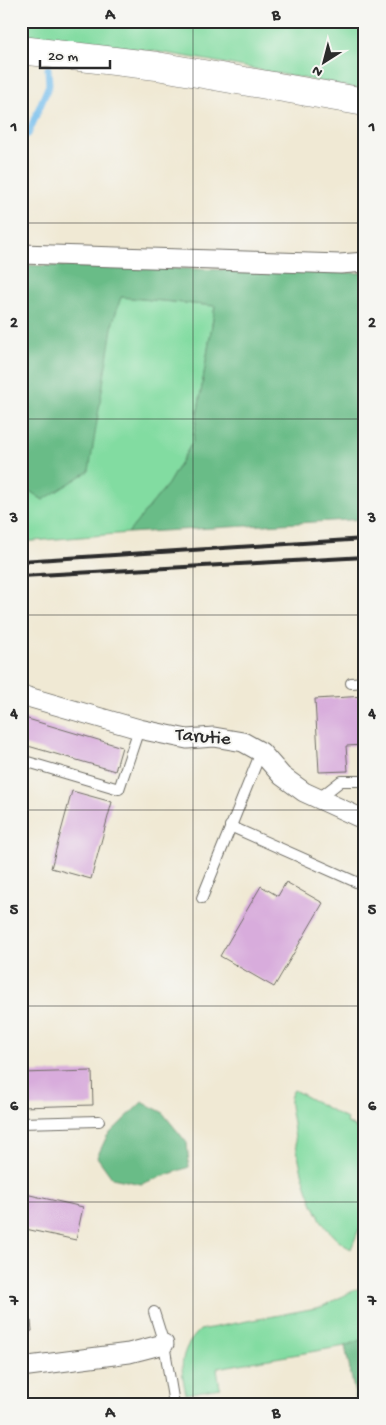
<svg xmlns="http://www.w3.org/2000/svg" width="386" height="1425" font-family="'Gochi Hand',sans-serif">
	<rect width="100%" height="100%" fill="#f6f6f2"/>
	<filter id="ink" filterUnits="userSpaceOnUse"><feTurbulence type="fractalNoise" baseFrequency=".02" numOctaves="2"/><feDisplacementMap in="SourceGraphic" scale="10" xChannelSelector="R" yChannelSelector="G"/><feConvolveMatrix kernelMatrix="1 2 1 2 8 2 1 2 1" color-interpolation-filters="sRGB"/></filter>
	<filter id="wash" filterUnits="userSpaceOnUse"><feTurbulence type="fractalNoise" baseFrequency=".0096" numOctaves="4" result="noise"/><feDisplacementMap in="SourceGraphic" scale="20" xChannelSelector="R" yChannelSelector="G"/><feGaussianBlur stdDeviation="1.12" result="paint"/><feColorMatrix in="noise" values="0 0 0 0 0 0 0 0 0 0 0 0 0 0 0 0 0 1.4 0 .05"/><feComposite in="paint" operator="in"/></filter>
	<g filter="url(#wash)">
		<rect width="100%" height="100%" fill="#f0e9d4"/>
		<g fill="#82dca1" stroke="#568466">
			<path d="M21,21H365V90C251,69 137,43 21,37Z"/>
			<path d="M121,297L215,306L193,441L168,484L128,533L21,542V485L43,500Z"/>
			<path d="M294,1090L347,1119L346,1122L358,1129L360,1125L365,1126V1230L359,1229L351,1249C311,1230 298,1163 293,1124C292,1113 286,1099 294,1090Z"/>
			<path d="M365,1285V1338L345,1346L217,1368L220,1388L186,1394C180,1366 179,1351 200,1330L321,1307Z"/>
		</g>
		<g fill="#69bc87" stroke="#4a7459">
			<path d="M21,265L365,273V519L128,533L168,484L193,441L215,306L121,297L113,322L89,471L43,500L21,485Z"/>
			<path d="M142,1102L162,1112L187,1143L189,1167L141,1184L112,1178L97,1157L107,1136Z"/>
			<path d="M365,1338V1404H357L345,1346Z"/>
		</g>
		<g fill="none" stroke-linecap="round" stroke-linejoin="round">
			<path stroke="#75beed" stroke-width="7" d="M21,137L28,134L49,85L48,69"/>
		</g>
		<g id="blocks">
			<g fill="#d8acdc">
				<path d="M365,696V745L346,746L348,771L319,772L315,699Z"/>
				<path d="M21,717L122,747L115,771L21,744Z"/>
				<path d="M72,791L112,802L91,879L51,868Z"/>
				<path d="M286,882L323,903L274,987L220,956L261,886L278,896Z"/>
				<path d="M92,1071L93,1105L21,1107V1073Z"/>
				<path d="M21,1193L83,1207L76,1240L21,1228Z"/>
				<path d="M31,1321L32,1331L21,1333V1323Z"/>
			</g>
		</g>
	</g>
	<g filter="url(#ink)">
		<use href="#blocks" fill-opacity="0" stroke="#706e66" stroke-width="1"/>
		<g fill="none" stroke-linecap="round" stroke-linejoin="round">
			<defs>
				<g id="lane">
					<path d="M351,683L365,682"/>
					<path d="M21,760L119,789L139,729"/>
					<path d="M318,799L341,781H365"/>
					<path d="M230,826L365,886"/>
					<path d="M202,898L261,752"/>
					<path d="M21,1123L99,1121"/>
					<path d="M154,1312L164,1344L174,1404"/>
				</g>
				<g id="street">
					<path d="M21,254L340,264L365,262"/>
					<path d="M21,695L139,729L187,739L214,737L243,742L261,752L282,776L304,792L365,820"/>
					<path d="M21,1367L129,1353L164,1344"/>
				</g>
				<path id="highway" d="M21,50L157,66L365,102"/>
			</defs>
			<use href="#lane" stroke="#706e66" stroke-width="12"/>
			<use href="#street" stroke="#706e66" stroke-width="21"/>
			<use href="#highway" stroke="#706e66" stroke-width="29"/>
			<use href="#lane" stroke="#fff" stroke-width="10"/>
			<use href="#street" stroke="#fff" stroke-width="19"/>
			<use href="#highway" stroke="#fff" stroke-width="28"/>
			<g stroke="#2b2b2b" stroke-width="4">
				<path d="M21,561L365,539"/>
				<path d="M21,576L365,557"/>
			</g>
		</g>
	</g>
	<path fill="none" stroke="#2b2b2b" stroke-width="1" stroke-opacity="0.55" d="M193,21V1404M21,223H365M21,419H365M21,615H365M21,810H365M21,1006H365M21,1202H365"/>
	<g text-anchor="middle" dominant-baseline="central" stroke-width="4" stroke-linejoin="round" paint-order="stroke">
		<g font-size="19" fill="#2b2b2b" stroke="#f6f6f2">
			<text transform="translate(203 738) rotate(5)">Tarutie</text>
		</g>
	</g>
	<rect width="386" height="1425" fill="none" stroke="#f6f6f2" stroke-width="55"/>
	<g transform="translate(324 62) rotate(216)" stroke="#f6f6f2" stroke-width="4" paint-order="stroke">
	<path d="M0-4L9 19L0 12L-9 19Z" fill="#2b2b2b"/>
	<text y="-8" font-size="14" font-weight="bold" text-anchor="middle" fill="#2b2b2b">N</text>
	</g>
	<path d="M40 60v8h70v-8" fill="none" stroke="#2b2b2b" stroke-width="2.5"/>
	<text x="48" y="60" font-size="15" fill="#2b2b2b" stroke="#f6f6f2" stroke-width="4" paint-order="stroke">20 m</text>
	<rect x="28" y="28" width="330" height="1370" fill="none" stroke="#2b2b2b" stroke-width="2"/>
	<g font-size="16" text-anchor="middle" font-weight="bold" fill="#2b2b2b">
		<text x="110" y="19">A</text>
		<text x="276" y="19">B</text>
		<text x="14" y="131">1</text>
		<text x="372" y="131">1</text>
		<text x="14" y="327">2</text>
		<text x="372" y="327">2</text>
		<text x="14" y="522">3</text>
		<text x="372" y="522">3</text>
		<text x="14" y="718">4</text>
		<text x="372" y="718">4</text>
		<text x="14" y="914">5</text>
		<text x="372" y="914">5</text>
		<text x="14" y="1110">6</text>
		<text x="372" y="1110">6</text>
		<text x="14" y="1305">7</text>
		<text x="372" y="1305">7</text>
		<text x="110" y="1417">A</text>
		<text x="276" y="1417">B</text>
	</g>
</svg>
